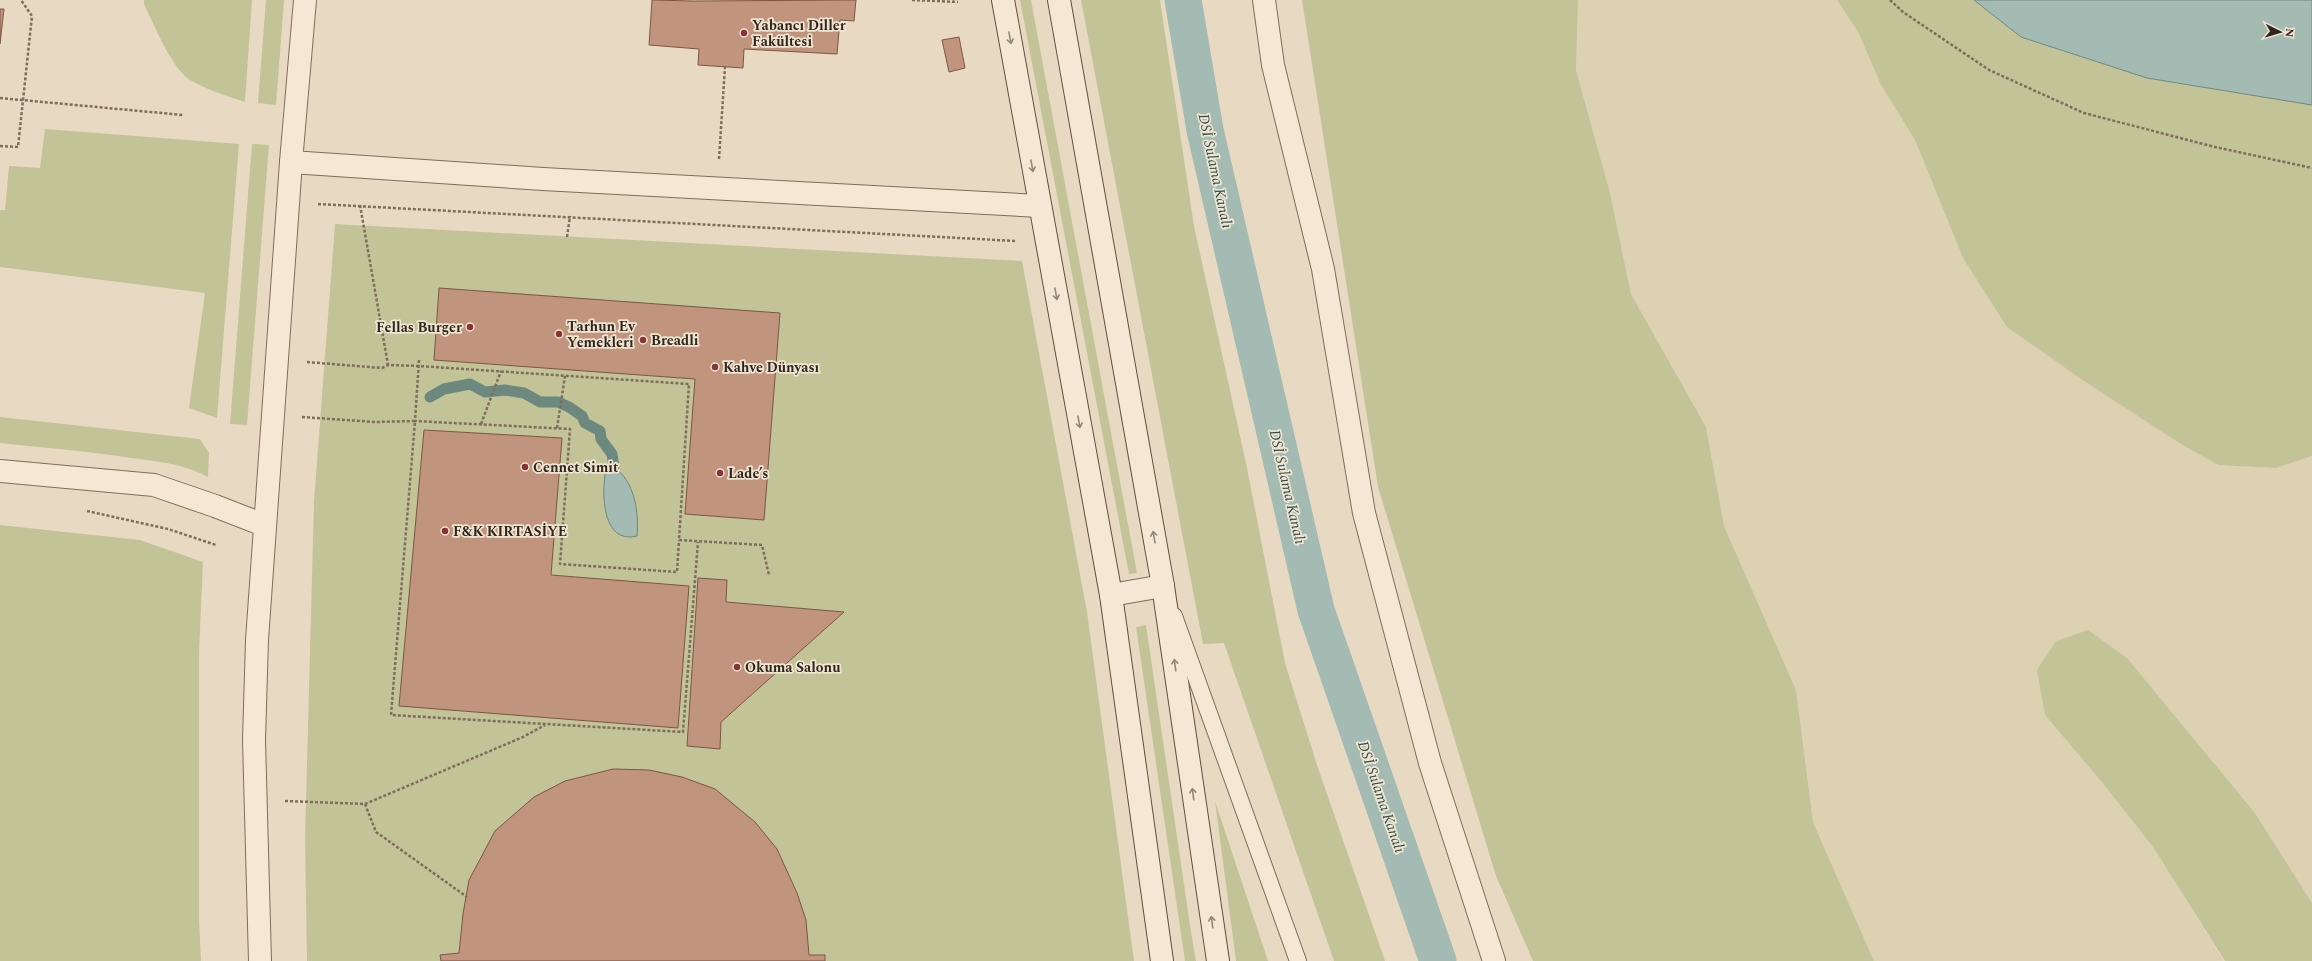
<svg xmlns="http://www.w3.org/2000/svg" width="2312" height="961" font-family="Spectral,serif">
	<rect width="100%" height="100%" fill="#e8dac2"/>
	<path fill="#dcd2b1" d="M1578,0H1837L1858,32L1881,85L1915,140L1963,258L2084,381L2179,443L2218,465L2276,468L2312,456V903L2255,813L2164,703L2101,781L2153,847L2224,961H1874L1813,822L1796,690L1724,526L1706,427L1631,294L1610,193L1576,70Z"/>
	<g fill="#c2c498">
		<path d="M144,0H252L245,102C227,96 207,90 190,80C172,69 153,23 144,4Z"/>
		<path d="M266,0H284L276,105L258,103Z"/>
		<path d="M1020,0H1031L1137,573L1129,574Z"/>
		<path d="M1081,0H1160L1194,226L1247,468L1285,663L1318,768L1385,961H1334L1224,643L1203,644Z"/>
		<path d="M1302,0H1578L1576,70L1610,193L1631,294L1706,427L1724,526L1796,690L1813,822L1874,961H1533L1496,876L1378,487Z"/>
		<path d="M1837,0H1974L2021,37L2147,78L2312,105V456L2276,468L2218,465L2179,443L2084,381L2007,327L1963,258L1915,140L1881,85L1858,32Z"/>
		<path d="M45,129L239,144L217,418L189,408L205,293L0,267V210H5L9,166L40,168Z"/>
		<path d="M252,144L269,145L247,425L230,424Z"/>
		<path d="M335,224L1022,261L1087,612L1134,961H307L305,838L314,501Z"/>
		<path d="M0,417L200,439L209,453L208,477C184,464 157,461 131,458C88,451 44,448 0,443Z"/>
		<path d="M0,525L140,540L203,562L199,652V918L201,961H0Z"/>
		<path d="M1146,625L1191,932L1196,961H1185L1136,627Z"/>
		<path d="M2088,630L2127,658L2255,813L2312,903V961H2225L2153,847L2101,781L2045,715L2037,670L2056,641Z"/>
		<path d="M1215,801L1268,961H1236Z"/>
	</g>
	<g fill="#a4bbb3" stroke="#6c887f">
		<path d="M1974,0H2312V105L2147,78L2021,37Z"/>
		<path d="M614,467C635,482 639,512 637,536C602,545 601,493 606,470Z"/>
	</g>
	<g fill="none" stroke-linecap="round" stroke-linejoin="round">
		<path stroke="#6c887f" stroke-width="11" d="M430,397L444,389L470,384L485,392L505,390L524,393L540,402H558L569,407L582,416L585,423L600,431L601,439L612,454L614,467"/>
		<path stroke="#a4bbb3" stroke-width="37" d="M1183,0L1205,130L1316,610L1438,961"/>
	</g>
	<g fill="#c1947d" stroke="#7c5644">
		<path d="M652,0L693,1L856,0L854,21L840,20L837,54L744,49L743,68L698,65L699,49L649,45Z"/>
		<path d="M0,9H4L0,44Z"/>
		<path d="M959,37L965,68L949,72L942,40Z"/>
		<path d="M439,288L780,313L764,520L685,514L695,379L434,360Z"/>
		<path d="M424,430L562,438L551,575L689,586L678,728L399,706Z"/>
		<path d="M698,578L727,580L726,602L844,612L721,722L720,749L687,746Z"/>
		<path d="M613,769L649,770L682,777L715,789L755,822L777,849L797,893L806,920L809,955H825V961H441L440,955L459,953L463,914L469,880L495,831L534,797L565,781Z"/>
	</g>
	<g fill="none" stroke-linecap="round" stroke-linejoin="round">
		<defs>
			<path id="lane" d="M1174,616L1298,961"/>
			<g id="street">
				<path d="M1264,0L1273,65L1323,269L1364,513L1430,763L1494,961"/>
				<path d="M291,162L543,179L1039,206"/>
				<path d="M0,471L154,485L215,506L264,525"/>
				<path d="M1111,595L1163,586"/>
				<path d="M260,961L254,740L257,640L291,162L305,0"/>
			</g>
			<g id="secondary">
				<path d="M1003,0L1111,595L1162,961"/>
				<path d="M1059,0L1163,586L1218,961"/>
			</g>
		</defs>
		<use href="#lane" stroke="#7f6c5c" stroke-width="18"/>
		<use href="#street" stroke="#7f6c5c" stroke-width="24"/>
		<use href="#secondary" stroke="#614e3f" stroke-width="24"/>
		<g stroke="#7f6c5c" stroke-width="2.5" stroke-dasharray="3 2" stroke-linecap="butt">
			<path d="M912,0L958,2"/>
			<path d="M1890,0L1903,12L1989,70L2084,113L2215,147L2312,168"/>
			<path d="M0,98L183,115"/>
			<path d="M0,146L18,147L32,16L21,0"/>
			<path d="M719,159L725,67"/>
			<path d="M318,204L1016,241"/>
			<path d="M360,205L388,365"/>
			<path d="M567,237L570,216"/>
			<path d="M419,360L415,421L570,429L560,564L677,572L679,540"/>
			<path d="M307,362L382,368L388,365L419,366L689,384L679,540L762,545L769,575"/>
			<path d="M302,417L375,422L415,421L391,715L683,732L698,542"/>
			<path d="M481,424L501,371"/>
			<path d="M557,428L565,376"/>
			<path d="M87,511L168,529L216,545"/>
			<path d="M285,801L365,804L523,737L545,725"/>
			<path d="M365,804L376,832L467,897"/>
		</g>
		<use href="#lane" stroke="#f4e8d4" stroke-width="16"/>
		<use href="#street" stroke="#f4e8d4" stroke-width="22"/>
		<use href="#secondary" stroke="#f4e8d4" stroke-width="22"/>
	</g>
	<defs><path id="oneway-shaft" d="M-6 0H5M1.5-3L5.5 0L1.5 3" fill="none" stroke-width="1.6" stroke-linecap="round" stroke-linejoin="round"/></defs>
	<g stroke="#928779">
		<use href="#oneway-shaft" transform="translate(1010 38) rotate(80)"/>
		<use href="#oneway-shaft" transform="translate(1032 166) rotate(80)"/>
		<use href="#oneway-shaft" transform="translate(1056 294) rotate(80)"/>
		<use href="#oneway-shaft" transform="translate(1079 422) rotate(80)"/>
		<use href="#oneway-shaft" transform="translate(1154 537) rotate(-100)"/>
		<use href="#oneway-shaft" transform="translate(1175 665) rotate(-98)"/>
		<use href="#oneway-shaft" transform="translate(1193 794) rotate(-98)"/>
		<use href="#oneway-shaft" transform="translate(1212 922) rotate(-98)"/>
	</g>
	<g fill="#87333a" stroke="#f0e5d1" stroke-width="1.5">
		<circle cx="744" cy="33" r="4"/>
		<circle cx="470" cy="327" r="4"/>
		<circle cx="559" cy="334" r="4"/>
		<circle cx="643" cy="340" r="4"/>
		<circle cx="715" cy="367" r="4"/>
		<circle cx="525" cy="467" r="4"/>
		<circle cx="720" cy="473" r="4"/>
		<circle cx="445" cy="531" r="4"/>
		<circle cx="737" cy="667" r="4"/>
	</g>
	<g text-anchor="middle" dominant-baseline="central" stroke-width="3.5" stroke-linejoin="round" paint-order="stroke">
		<g font-size="14" font-weight="bold" fill="#31261e" stroke="#f0e5d1" text-anchor="start">
			<text x="752" y="25">Yabancı Diller<tspan x="752" dy="16">Fakültesi</tspan></text>
			<text x="567" y="326">Tarhun Ev<tspan x="567" dy="16">Yemekleri</tspan></text>
			<text x="462" y="327" text-anchor="end">Fellas Burger</text>
			<text x="651" y="340">Breadli</text>
			<text x="723" y="367">Kahve Dünyası</text>
			<text x="533" y="467">Cennet Simit</text>
			<text x="728" y="473">Lade’s</text>
			<text x="453" y="531">F&amp;K KIRTASİYE</text>
			<text x="745" y="667">Okuma Salonu</text>
		</g>
		<g font-size="15" font-style="italic" fill="#2f4f4b" stroke="#f0e5d1">
			<text transform="translate(1215 171) rotate(78)">DSİ Sulama Kanalı</text>
			<text transform="translate(1287 487) rotate(77)">DSİ Sulama Kanalı</text>
			<text transform="translate(1381 797) rotate(71)">DSİ Sulama Kanalı</text>
		</g>
	</g>
	<g transform="translate(2280 32) rotate(95)" stroke="#f0e5d1" stroke-width="3" paint-order="stroke">
	<path d="M0-3L7 15L0 10L-7 15Z" fill="#31261e"/>
	<text y="-6" font-size="11" font-weight="bold" text-anchor="middle" fill="#31261e">N</text>
	</g>
</svg>
